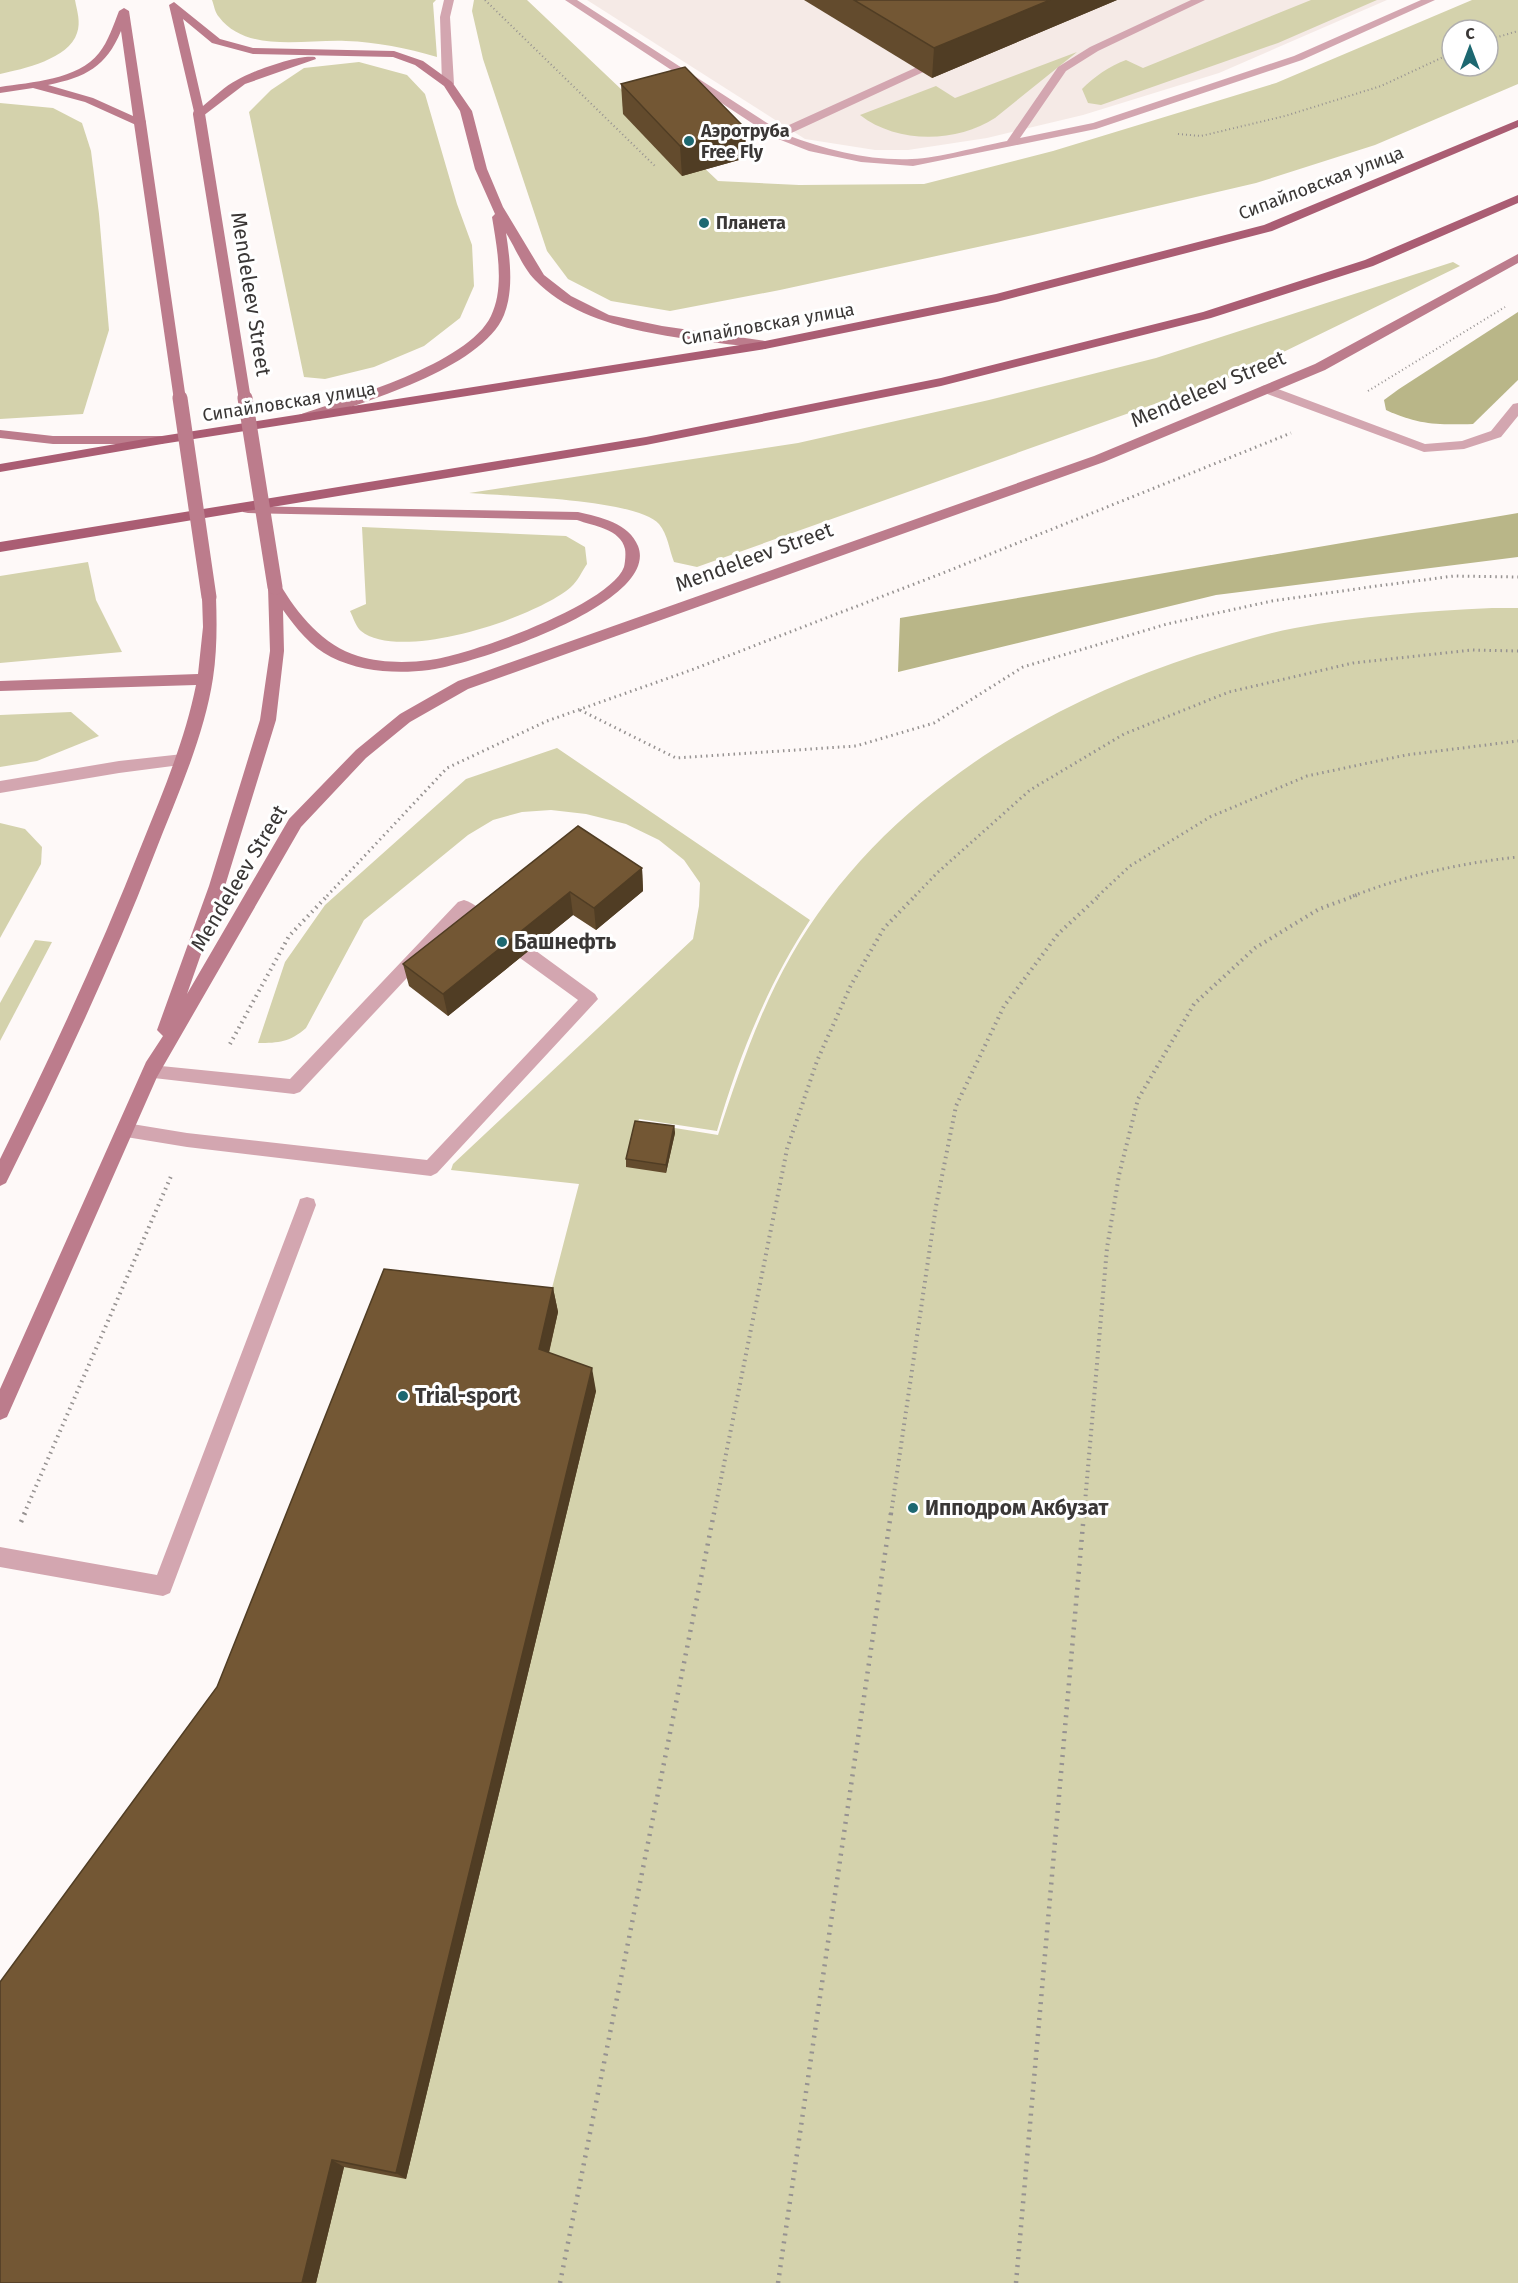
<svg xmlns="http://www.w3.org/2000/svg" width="1518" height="2283" font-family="'Fira Sans',sans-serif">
	<rect width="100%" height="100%" fill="#fef9f8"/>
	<path fill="#f5eae6" d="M587,0H1387L1219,73L1083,115L987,138L908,150H875L805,139Z"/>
	<g fill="#d4d2ac" fill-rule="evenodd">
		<path d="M0,0H75C77,11 81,22 77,33C69,59 23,69 0,74Z"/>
		<path d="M212,0H436L433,3L437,57C406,48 377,42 346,41C306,39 247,54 219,17C215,13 214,5 212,0Z"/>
		<path d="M474,0H527L718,181L799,185L924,184L1053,151L1276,83L1472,0H1518V84L1375,145L1256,183L1033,235L780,290L670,311L611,301L568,279L547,251L483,59L472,11ZM1452,30H1488V66H1452Z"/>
		<path d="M1311,0H1377L1278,43L1101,105L1088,103L1082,89C1094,77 1109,66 1126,60L1143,68Z"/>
		<path d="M1077,52L995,118C957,143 897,144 860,115L936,86L955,98Z"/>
		<path d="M359,62L407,75L425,94L457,204L472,245L474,286L460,318L424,346L374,367L325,379L304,377L249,112L271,90L304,68Z"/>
		<path d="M0,103L53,108L82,123L91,151L99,214L109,330L83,414L0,419Z"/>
		<path d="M1453,262L1460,266L1236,375L697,567L674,562C669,549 668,535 659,524C637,499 506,496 469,493L798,443L989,400L1156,358Z"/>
		<path d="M362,527L566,536L585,547L587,564C582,571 578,581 571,587C537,617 400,663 361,631C356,627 353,617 350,611L366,604Z"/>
		<path d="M88,562L96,600L122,652L0,663V576Z"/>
		<path d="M1492,608H1518V2283H0V2048L546,1311L579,1184L451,1170L453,1164L693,939L699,906L700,883L684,860L659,840L626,824L586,814L551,810L522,812L493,820L468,835L364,920L306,1028C290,1042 279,1043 258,1043L285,962L325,905L466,779L557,748L810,920C767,986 739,1056 717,1131L639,1119L638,1122L718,1135C738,1074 759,1012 791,956C878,804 1034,708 1197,655C1229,645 1262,634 1295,628C1360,616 1425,611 1492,608Z"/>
		<path d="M71,712L99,736L37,761L0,767V715Z"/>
		<path d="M0,823L25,829L42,847L41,864L0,938Z"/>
		<path d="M35,940L52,942L0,1041V1003Z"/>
	</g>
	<g fill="#b9b688">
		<path d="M1518,312V380L1473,424C1437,425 1419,425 1386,410L1384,400L1399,389Z"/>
		<path d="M1518,513V557L1216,595L898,672L900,618Z"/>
	</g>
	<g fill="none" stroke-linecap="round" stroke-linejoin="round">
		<g stroke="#969291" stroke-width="2" stroke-dasharray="1 3" stroke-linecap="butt">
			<path d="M485,0L656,167"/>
			<path d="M1488,40L1518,31"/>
			<path d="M1178,134L1201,136L1285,116L1381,86L1452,53"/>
			<path d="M1368,391L1505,307"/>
		</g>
		<g stroke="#969291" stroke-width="3" stroke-dasharray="1.5 4" stroke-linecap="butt">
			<path d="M580,710L676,758L856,746L934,723L1023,667L1167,624L1272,601L1377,586L1454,576L1518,577"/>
			<path d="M327,896L447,768L547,721L694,669L948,571L1291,433"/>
			<path d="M915,896L937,873L1030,790L1124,734L1229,692L1353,663L1472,650L1518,651"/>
			<path d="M1098,896L1130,866L1210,817L1307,776L1406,755L1518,741"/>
			<path d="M1353,896C1407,875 1461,863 1518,857"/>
		</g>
		<g stroke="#969291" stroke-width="4" stroke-dasharray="1.5 4.5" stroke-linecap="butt">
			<path d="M230,1044L289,936L328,895"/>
			<path d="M24,1514L172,1174"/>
			<path d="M714,1514L787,1149L817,1061L851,985L884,928L916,895"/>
			<path d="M891,1514L936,1206L956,1106L1004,1006L1058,934L1100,895"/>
			<path d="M1084,1514L1107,1248L1119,1175L1138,1099L1194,1004L1255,948L1319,909L1357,895"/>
		</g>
		<g stroke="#969291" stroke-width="4.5" stroke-dasharray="2 6" stroke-linecap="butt">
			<path d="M21,1522L25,1513"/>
			<path d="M560,2283L714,1513"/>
			<path d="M778,2283L891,1513"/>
			<path d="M1016,2283L1084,1513"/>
		</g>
		<g fill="#d3a6b0" fill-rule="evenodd">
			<path d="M444,0H454L450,17L454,84L448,87L442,84L440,17Z"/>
			<path d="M565,0H577L778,130L937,58H945V62L787,135C826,150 870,161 912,159C939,158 980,146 1007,141L1058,67L1090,47L1191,0H1205L1098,51L1066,71L1020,138L1093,123L1294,56L1421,0H1435L1302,60L1096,129L913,166L861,162L809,151L773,137Z"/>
			<path d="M464,900C475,903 488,915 494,925L492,929C480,933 473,923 465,916L300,1092L294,1094L145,1077L142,1072L145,1067L151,1065L290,1079L458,902Z"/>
			<path d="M526,947L532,948L595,994L598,999L437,1173L431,1176L187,1147L126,1137L120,1135L117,1130L120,1125L126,1123L187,1133L427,1160L578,1000L520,958L518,953L520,948Z"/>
			<path d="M307,1197L314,1199L316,1205L170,1593L163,1596L0,1567V1547L157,1575L298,1205L300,1199Z"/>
		</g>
		<g fill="#d3a6b0" fill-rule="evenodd">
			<path d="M1267,385L1425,444L1462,441L1491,431L1513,404L1518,403V416L1501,437L1464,449L1424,452L1262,392L1260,389L1262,386Z"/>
			<path d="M183,754L188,756L191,760L188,764L119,773L0,793V781L119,761Z"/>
		</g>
		<g fill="#bc7c8c" fill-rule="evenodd">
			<path d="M174,2L220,39L253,48L394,51L423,61L452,82L472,111L487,169L503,207L544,275L571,296L609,315L662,326L765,341L771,345L765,349C693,338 589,336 535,280C523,268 515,247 506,233C510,259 514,290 504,315C482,369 361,403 309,421H299L297,418L299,415C348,398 468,364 491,316C505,287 497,248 492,217L495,214L475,169L460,111L444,86L415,65L393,57L253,54L212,43L183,19L203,106C214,97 225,86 237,80C252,71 299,54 315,57L316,59L245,84L203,116H195L169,5Z"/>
			<path d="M124,8L129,11L146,123L144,125H136L85,102L33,88L0,93V87C31,82 78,80 99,53C108,42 114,24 119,11ZM121,31L133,116L93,98L48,85C86,77 106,67 121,31Z"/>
			<path d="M1518,254V263L1325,370L1104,462L468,689L410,722L366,758L301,827L157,1077L7,1417L0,1420V1389L146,1062L163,1036L157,1030L209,886L260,720L270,651L268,587L270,584H280C297,614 324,646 358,656C381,663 407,663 430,660C469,655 610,605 624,567C625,563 626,554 625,549C621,529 593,526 577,520L248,513L243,512L241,509L243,506L578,512C600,517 629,523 638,546C661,604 470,665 429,670C397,674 361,672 331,657C311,647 296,628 283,610L284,651L276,720L225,886L187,994L289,819L356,750L400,714L458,681L1094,456L1315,364Z"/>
			<path d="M0,430L53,436H162L169,440L162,444H53L0,438Z"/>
			<path d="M209,592L216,597C217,624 217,652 213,678C204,738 176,798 154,855C111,967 59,1076 6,1183L0,1186V1159C51,1056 100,951 142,844C163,792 185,740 196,685L0,691V681L198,674L203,627L202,597Z"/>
		</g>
		<g fill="#aa5d73" fill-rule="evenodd">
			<path d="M1518,120V127L1272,231L997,302L765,349L162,444L0,472V464L162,436L765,341L996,294L1264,225Z"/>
			<path d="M1518,195V203L1373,266L1211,318L941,386L646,445L0,552V542L646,437L941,378L1203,312L1365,260Z"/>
		</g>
		<g stroke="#bc7c8c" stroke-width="12">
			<path d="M199,114L245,400"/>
			<path d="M140,123L180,400"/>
		</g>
		<g stroke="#bc7c8c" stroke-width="15">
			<path d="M180,398L209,597"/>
			<path d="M245,398L275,587"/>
		</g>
	</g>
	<g fill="#634b2d">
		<path d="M804,0H1117L932,78Z"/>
		<path d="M621,84L745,128L746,158L682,176L623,114Z"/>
		<path d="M578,826L642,868L643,891L596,930L573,915L448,1016L409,986L403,964Z"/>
		<path d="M674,1126L675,1133L666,1173L626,1167V1159Z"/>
		<path d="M553,1288L558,1312L549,1353L596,1391L406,2179L344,2167L316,2283L217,1687Z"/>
	</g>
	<g fill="#503d24">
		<path d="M1050,0H1117L932,78L934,48Z"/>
		<path d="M745,128L746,158L682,176L680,146Z"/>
		<path d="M642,868L643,891L596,930L594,908Z"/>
		<path d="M570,892L573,915L448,1016L443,994Z"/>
		<path d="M674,1126L675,1133L666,1173V1165Z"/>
		<path d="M553,1288L558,1312L544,1373L539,1349Z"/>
		<path d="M592,1368L596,1391L406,2179L396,2173Z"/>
		<path d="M332,2160L344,2167L316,2283H302Z"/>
	</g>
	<g fill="#735734" stroke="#503d24" stroke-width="1.5">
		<path d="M854,0H1050L934,48Z"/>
		<path d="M685,67L745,128L680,146L621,84Z"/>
		<path d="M578,826L642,868L594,908L570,892L443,994L403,964Z"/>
		<path d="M635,1121L674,1126L666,1165L626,1159Z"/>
		<path d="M384,1269L553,1288L539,1349L592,1368L396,2173L332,2160L302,2283H0V1982L217,1687Z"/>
	</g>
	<g fill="#1d6871" stroke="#fff" stroke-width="2">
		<circle cx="689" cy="141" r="6"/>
		<circle cx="704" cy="223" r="6"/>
		<circle cx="502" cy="942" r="6"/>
		<circle cx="403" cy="1396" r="6"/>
		<circle cx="913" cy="1508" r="6"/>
	</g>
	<g text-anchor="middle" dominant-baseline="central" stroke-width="6" stroke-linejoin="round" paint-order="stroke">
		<g font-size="18" font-weight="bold" fill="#3a3736" stroke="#fff" text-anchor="start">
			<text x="701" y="131">Аэротруба<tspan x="701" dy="21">Free Fly</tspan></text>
			<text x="716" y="223">Планета</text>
		</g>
		<g font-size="18" fill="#3a3736" stroke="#fff">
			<text transform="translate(1321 183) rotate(-21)">Сипайловская улица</text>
			<text transform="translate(768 324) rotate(-10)">Сипайловская улица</text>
			<text transform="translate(289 402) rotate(-9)">Сипайловская улица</text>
		</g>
		<g font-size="21" fill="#3a3736" stroke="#fff">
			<text transform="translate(251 294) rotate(81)">Mendeleev Street</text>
			<text transform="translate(1208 389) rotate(-23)">Mendeleev Street</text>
			<text transform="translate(754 557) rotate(-20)">Mendeleev Street</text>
			<text transform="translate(239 878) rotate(-59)">Mendeleev Street</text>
		</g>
		<g font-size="21" font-weight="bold" fill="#3a3736" stroke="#fff" text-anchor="start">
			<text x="514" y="942">Башнефть</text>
			<text x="415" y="1396">Trial-sport</text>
			<text x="925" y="1508">Ипподром Акбузат</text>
		</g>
	</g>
	<g transform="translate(1470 48)"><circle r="28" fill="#ffffff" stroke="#b0afaf" stroke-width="1.5"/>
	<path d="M0-4.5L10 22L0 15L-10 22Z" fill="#1d6871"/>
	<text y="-9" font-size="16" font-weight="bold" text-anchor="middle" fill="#3a3736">С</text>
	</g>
</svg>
